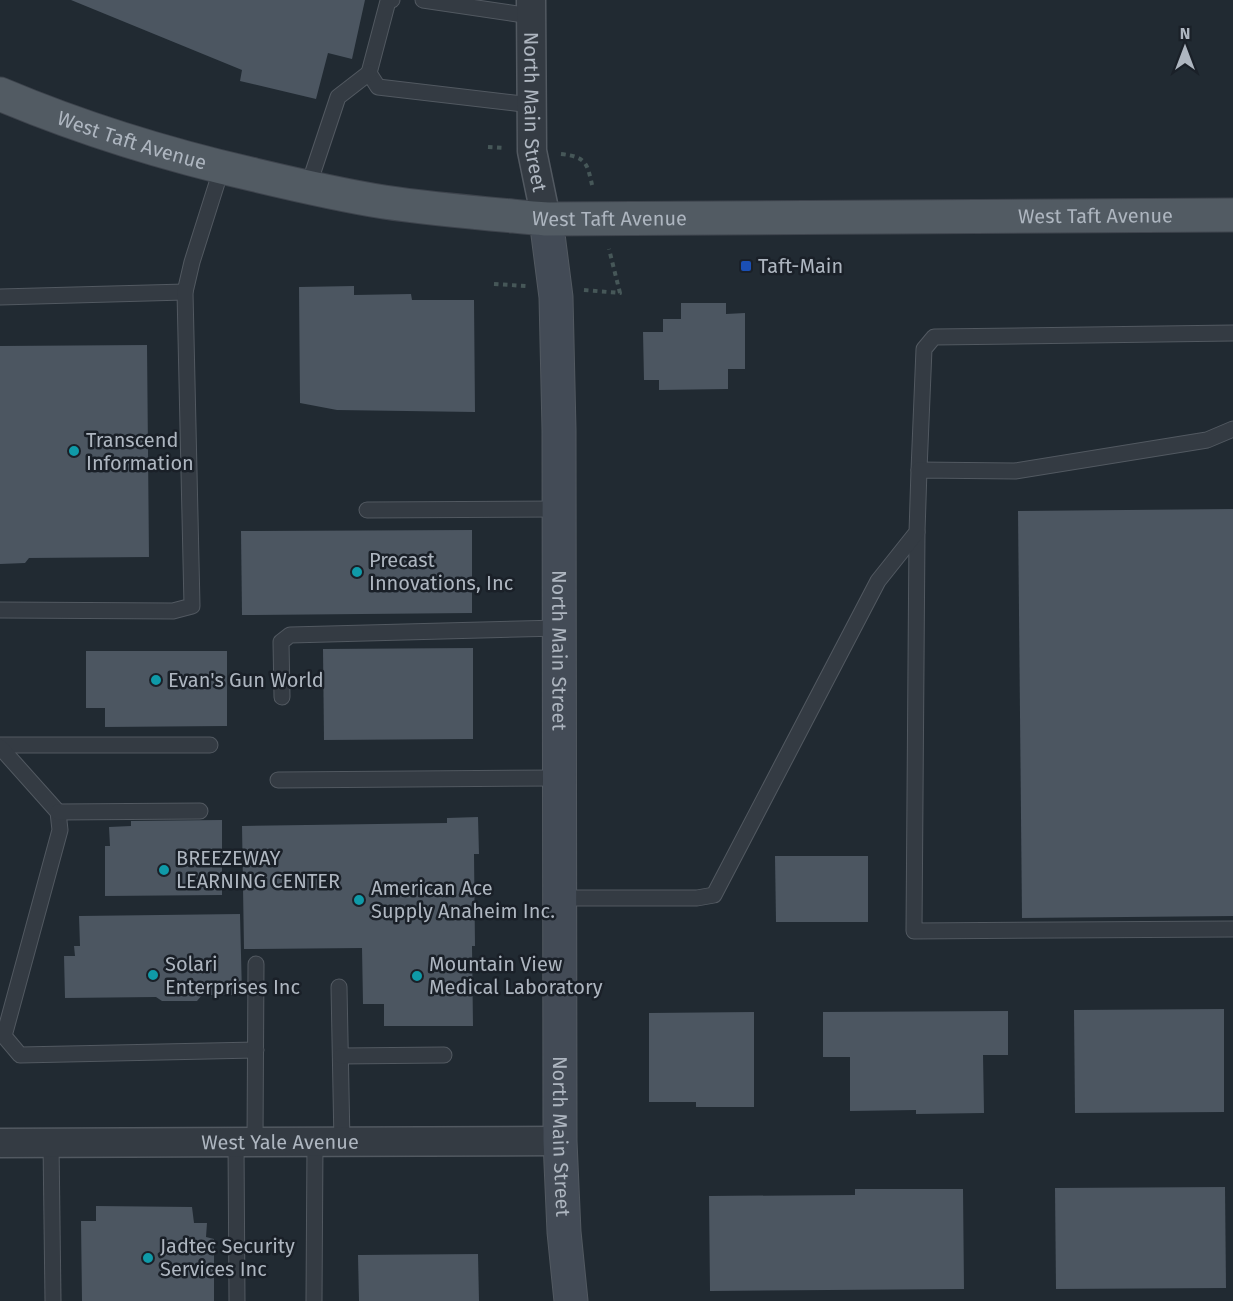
<svg xmlns="http://www.w3.org/2000/svg" width="1233" height="1301" font-family="'Fira Sans',sans-serif">
	<rect width="100%" height="100%" fill="#212a32"/>
	<g fill="#4c5661">
		<path d="M71,0H365L352,59L328,53L316,99L240,81L242,70Z"/>
		<path d="M354,286V295L411,294L412,300H474L475,412L337,410L300,403L299,287Z"/>
		<path d="M681,303H726V314L745,313V369H728V389L659,390V380H644L643,332H663V319H681Z"/>
		<path d="M147,345L149,557L29,558L25,563L0,564V346Z"/>
		<path d="M1233,509V916L1022,918L1018,511Z"/>
		<path d="M472,530V613L242,615L241,531Z"/>
		<path d="M473,648V739L324,740L323,649Z"/>
		<path d="M86,651H227V726L105,727V708H86Z"/>
		<path d="M478,817L479,854H474L475,946H472L473,1026H384V1004H363L362,948L244,949L242,826L447,823V818Z"/>
		<path d="M222,820V895L105,896V846H110L109,827L131,826V821Z"/>
		<path d="M775,856H868V922H776Z"/>
		<path d="M240,914L242,995H202L197,1001H162L156,997L65,998L64,956H75L74,946H80L79,916Z"/>
		<path d="M1224,1009V1112L1075,1113L1074,1010Z"/>
		<path d="M1008,1011V1055H983L984,1113L916,1114V1110L850,1111V1057H823V1012Z"/>
		<path d="M754,1012V1107H696V1102H649V1013Z"/>
		<path d="M1225,1187L1226,1288L1056,1289L1055,1188Z"/>
		<path d="M855,1189H963L964,1289L710,1291L709,1196L855,1195Z"/>
		<path d="M96,1206L192,1207L194,1223H207L206,1237L214,1239V1301H82L81,1221H96Z"/>
		<path d="M478,1254L479,1301H359L358,1255Z"/>
	</g>
	<g fill="none" stroke-linecap="round" stroke-linejoin="round">
		<defs>
			<g id="service">
				<path d="M392,0L388,1L369,73L378,87L531,105"/>
				<path d="M423,0L531,16"/>
				<path d="M308,187L338,97L369,73"/>
				<path d="M0,297L185,292"/>
				<path d="M919,470L924,349L934,337L1233,333"/>
				<path d="M367,510L560,509"/>
				<path d="M917,532L914,931L1233,929"/>
				<path d="M0,610L173,611L192,606L185,292L192,262L222,167"/>
				<path d="M282,697L281,642L290,635L560,628"/>
				<path d="M0,745H210"/>
				<path d="M0,747L58,812L60,830L4,1036L20,1055L256,1050"/>
				<path d="M278,780L560,778"/>
				<path d="M58,812L200,811"/>
				<path d="M560,898H697L714,895L878,581L917,532L919,470L1015,471L1207,440L1233,429"/>
				<path d="M339,987L342,1143"/>
				<path d="M341,1056L444,1055"/>
				<path d="M51,1143L53,1301"/>
				<path d="M236,1143L237,1301"/>
				<path d="M255,1143L256,964"/>
				<path d="M314,1301L315,1143"/>
			</g>
			<g id="minor">
				<path id="s1" d="M531,0L532,151L546,219"/>
				<path id="s2" d="M0,1143L560,1141"/>
			</g>
			<g id="secondary">
				<path id="s3" d="M546,219L556,297L559,430L560,1141L564,1232L571,1301"/>
			</g>
			<g id="primary">
				<path id="s4" d="M0,94C83,129 168,155 255,175C297,185 340,195 384,202C438,210 492,214 546,219L1233,215"/>
			</g>
		</defs>
		<use href="#service" stroke="#525961" stroke-width="17"/>
		<use href="#minor" stroke="#525961" stroke-width="31"/>
		<use href="#secondary" stroke="#525961" stroke-width="35"/>
		<use href="#primary" stroke="#3e444d" stroke-width="35"/>
		<g stroke="#465758" stroke-width="4" stroke-dasharray="4.5 4.5" stroke-linecap="butt">
			<path d="M488,147L505,148"/>
			<path d="M561,154C588,157 587,164 593,189"/>
			<path d="M494,284L526,286"/>
			<path d="M584,290L620,293L609,249"/>
		</g>
		<use href="#service" stroke="#343b43" stroke-width="15"/>
		<use href="#minor" stroke="#343b43" stroke-width="28"/>
		<use href="#secondary" stroke="#434b56" stroke-width="33"/>
		<use href="#primary" stroke="#525b63" stroke-width="33"/>
	</g>
	<rect fill="#1a4fb4" stroke="#1a2028" stroke-width="2" x="740" y="260" width="12" height="12" rx="3"/>
	<g fill="#0f9aa8" stroke="#1a2028" stroke-width="2">
		<circle cx="74" cy="451" r="6"/>
		<circle cx="357" cy="572" r="6"/>
		<circle cx="156" cy="680" r="6"/>
		<circle cx="164" cy="870" r="6"/>
		<circle cx="359" cy="900" r="6"/>
		<circle cx="153" cy="975" r="6"/>
		<circle cx="417" cy="976" r="6"/>
		<circle cx="148" cy="1258" r="6"/>
	</g>
	<g text-anchor="middle" dominant-baseline="central" stroke-width="5" stroke-linejoin="round" paint-order="stroke">
		<g font-size="20" fill="#aeb6c0" stroke="#1a2028">
			<text stroke="none"><textPath href="#s1" startOffset="112">North Main Street</textPath></text>
			<text stroke="none"><textPath href="#s4" startOffset="140">West Taft Avenue</textPath></text>
			<text stroke="none"><textPath href="#s4" startOffset="1112">West Taft Avenue</textPath></text>
			<text stroke="none"><textPath href="#s4" startOffset="626">West Taft Avenue</textPath></text>
			<text stroke="none"><textPath href="#s3" startOffset="432">North Main Street</textPath></text>
			<text stroke="none"><textPath href="#s3" startOffset="918">North Main Street</textPath></text>
			<text stroke="none"><textPath href="#s2" startOffset="280">West Yale Avenue</textPath></text>
		</g>
		<g font-size="20" fill="#aeb6c0" stroke="#1a2028" text-anchor="start">
			<text x="758" y="266">Taft-Main</text>
			<text x="86" y="440">Transcend<tspan x="86" dy="23">Information</tspan></text>
			<text x="369" y="560">Precast<tspan x="369" dy="23">Innovations, Inc</tspan></text>
			<text x="168" y="680">Evan's Gun World</text>
			<text x="176" y="858">BREEZEWAY<tspan x="176" dy="23">LEARNING CENTER</tspan></text>
			<text x="371" y="888">American Ace<tspan x="371" dy="23">Supply Anaheim Inc.</tspan></text>
			<text x="165" y="964">Solari<tspan x="165" dy="23">Enterprises Inc</tspan></text>
			<text x="429" y="964">Mountain View<tspan x="429" dy="23">Medical Laboratory</tspan></text>
			<text x="160" y="1246">Jadtec Security<tspan x="160" dy="23">Services Inc</tspan></text>
		</g>
	</g>
	<g transform="translate(1185 48)" stroke="#1a2028" stroke-width="4.5" paint-order="stroke">
	<path d="M0-4.5L10 22L0 15L-10 22Z" fill="#aeb6c0"/>
	<text y="-9" font-size="16" font-weight="bold" text-anchor="middle" fill="#aeb6c0">N</text>
	</g>
</svg>
